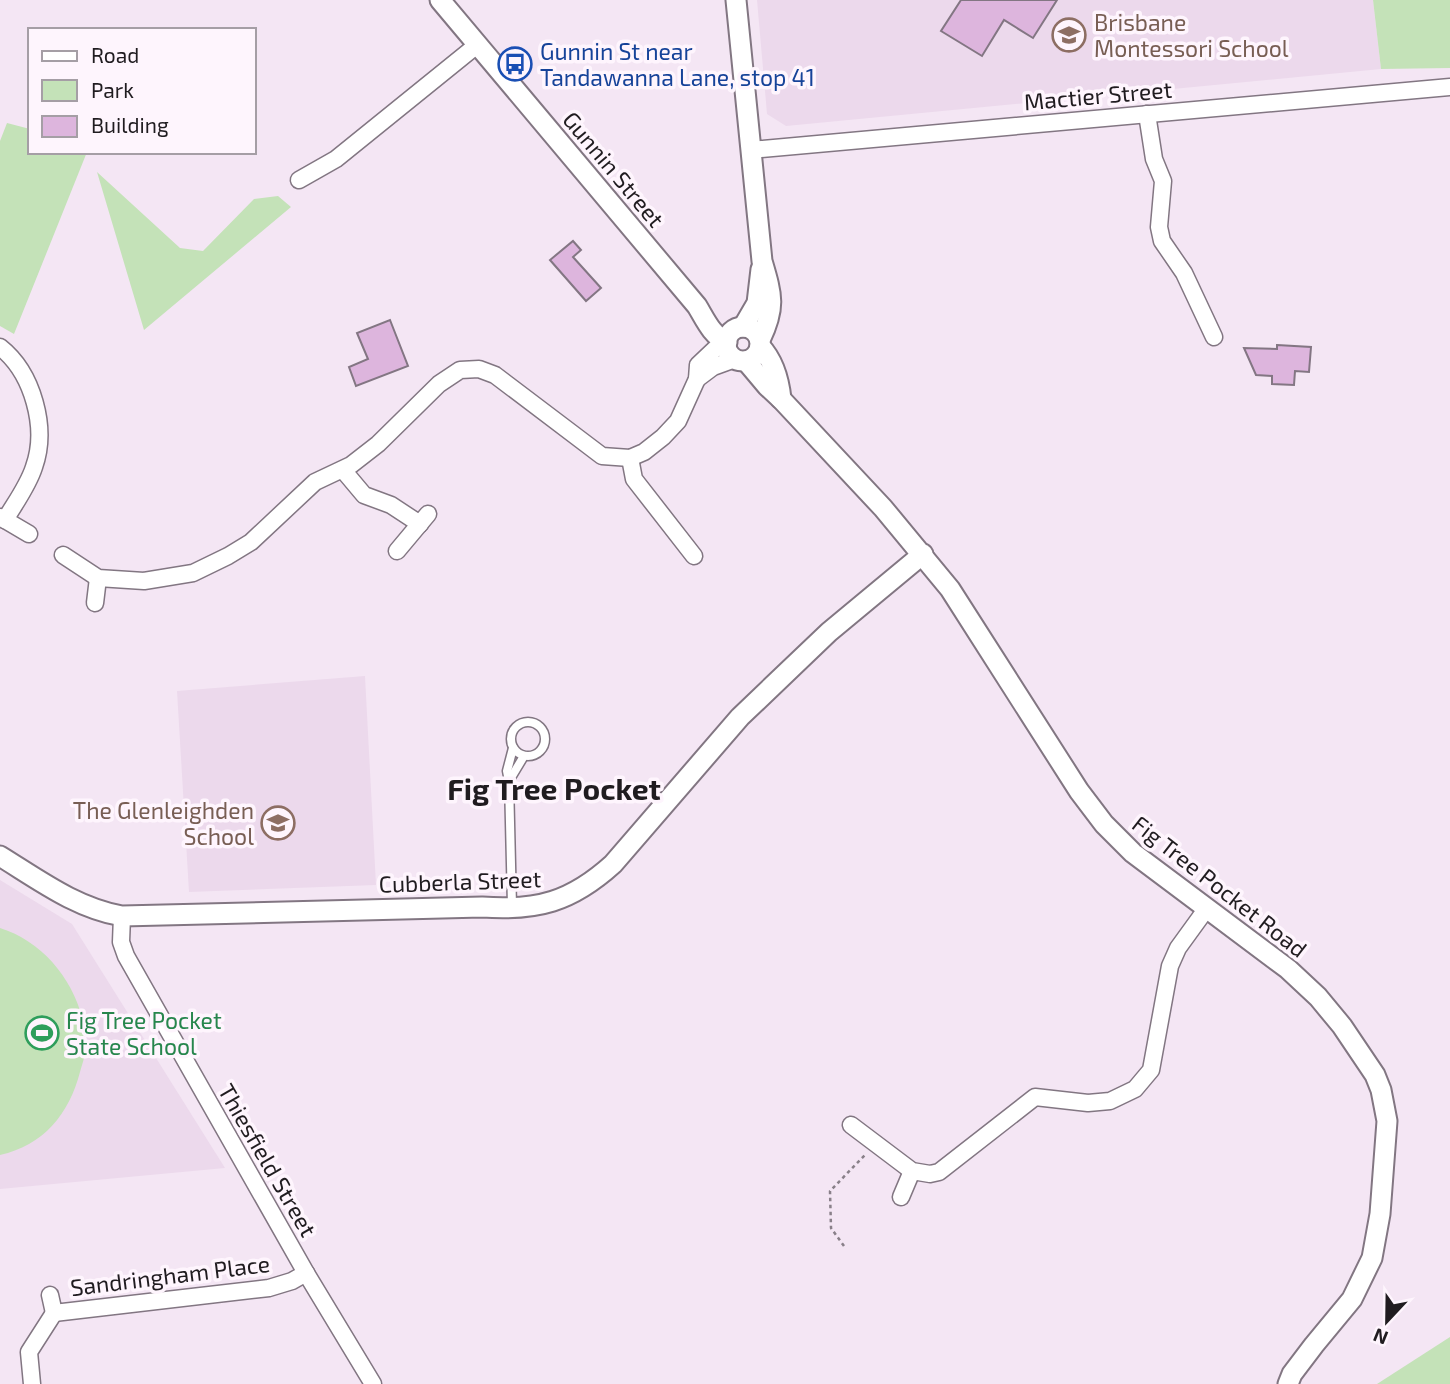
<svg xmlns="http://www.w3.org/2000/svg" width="1450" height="1384" font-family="'Exo 2',sans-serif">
	<rect width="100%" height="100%" fill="#f4e6f4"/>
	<g fill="#ecd9ec">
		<path d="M757,0H1373L1381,69L786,126L767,114Z"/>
		<path d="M365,676L376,885L189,892L177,691Z"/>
		<path d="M0,880L72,924L225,1168L0,1189Z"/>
	</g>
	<g fill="#c4e2b8">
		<path d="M1373,0H1450V68L1381,69Z"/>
		<path d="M7,123L30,129V152H87L14,334L0,326V141Z"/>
		<path d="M97,172L180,248L203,251L254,199L278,196L291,207L144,330Z"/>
		<path d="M0,928C48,943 82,990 86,1040C87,1050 83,1062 80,1072C69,1114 44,1145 0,1155Z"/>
		<path d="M1450,1337V1384H1377Z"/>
	</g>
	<g fill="#ddb5dd" stroke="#837683" stroke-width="2">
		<path d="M961,0H1057L1033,38L1004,20L982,56L941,31Z"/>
		<path d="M573,241L581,250L573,257L601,288L586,301L550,260Z"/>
		<path d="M390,320L408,366L356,386L349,367L368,359L357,333Z"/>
		<path d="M1277,345L1311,347L1309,372L1295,371L1294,385L1272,384V376L1256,375L1244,348L1277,349Z"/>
	</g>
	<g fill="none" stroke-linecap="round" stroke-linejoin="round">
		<defs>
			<g id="service">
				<circle cx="528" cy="739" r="17"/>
				<path d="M509,781L524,756"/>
				<path d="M512,906L509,781L507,771L513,748"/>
			</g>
			<g id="minor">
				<path d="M1147,114L1154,159L1163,181L1159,227L1162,241L1184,273L1214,337"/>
				<path d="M750,150L1450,87"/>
				<path d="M299,180L336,159L477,45"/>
				<path d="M0,347C33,373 48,428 34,467C28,486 15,503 5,520"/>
				<path d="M697,379L713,367L735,359"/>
				<path d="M630,458L634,479L694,556"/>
				<path d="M343,470L364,495L391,505L420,524"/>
				<path d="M0,517L29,534"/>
				<path d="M397,551L428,514"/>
				<path d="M63,555L98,578L144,581L193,573L228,556L251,542L315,482L351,465L378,444L439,384L460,370L479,369L495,375L602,456L630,458L644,452L663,437L678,421L697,379L698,365L717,347L726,345"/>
				<path d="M95,603L98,578"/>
				<path d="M122,916L121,942L126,956L306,1273L373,1384"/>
				<path d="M851,1125L912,1171L930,1174L939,1172L1035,1097L1088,1103L1110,1101L1135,1089L1151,1070L1170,966L1178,948L1207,908"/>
				<path d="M901,1197L912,1171"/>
				<path d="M50,1295L54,1313L269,1288L292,1281L306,1273"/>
				<path d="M32,1384L29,1352L54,1313"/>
			</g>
			<g id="tertiary">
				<path d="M440,0L697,306C705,319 712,336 727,342"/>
				<path d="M736,0L762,261C772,295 776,307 760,340"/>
				<path d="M743,327L757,303L761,269"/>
				<circle cx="743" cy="344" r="17"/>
				<path d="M760,346C774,361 779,379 781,399"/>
				<path d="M746,361L767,386L781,399L883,508L950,589L1079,791L1104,824L1133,853L1288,969L1318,997L1342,1026L1375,1075L1381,1090L1387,1121L1380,1214L1372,1258L1352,1299L1314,1345L1292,1374L1288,1384"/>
				<path d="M0,856C39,880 76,908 122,916L482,907C537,911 571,902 613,864L740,717L829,632L923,554"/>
			</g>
		</defs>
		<use href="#service" stroke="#827682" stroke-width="11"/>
		<use href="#minor" stroke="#827682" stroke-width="19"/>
		<use href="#tertiary" stroke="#827682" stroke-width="23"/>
		<path stroke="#898089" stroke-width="2.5" stroke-dasharray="3.5 3.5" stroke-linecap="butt" d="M844,1246L831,1228L830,1191L866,1154"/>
		<use href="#service" stroke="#fff" stroke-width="8"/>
		<use href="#minor" stroke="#fff" stroke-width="16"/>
		<use href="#tertiary" stroke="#fff" stroke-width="19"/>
	</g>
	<defs>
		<symbol id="school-ring" viewBox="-11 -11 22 22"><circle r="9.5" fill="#fef5fd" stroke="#8d6e63" stroke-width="1.5"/><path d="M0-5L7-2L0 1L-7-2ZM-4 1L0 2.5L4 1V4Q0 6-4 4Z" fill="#8d6e63"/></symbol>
		<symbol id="bus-ring" viewBox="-11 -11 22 22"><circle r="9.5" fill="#fef5fd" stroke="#1a4fb4" stroke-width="1.5"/><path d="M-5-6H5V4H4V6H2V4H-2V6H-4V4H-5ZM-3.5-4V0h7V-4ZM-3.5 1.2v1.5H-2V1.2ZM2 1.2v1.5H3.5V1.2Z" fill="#1a4fb4"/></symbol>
		<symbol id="stadium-ring" viewBox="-11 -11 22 22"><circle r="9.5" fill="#fef5fd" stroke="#2e9e5b" stroke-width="1.5"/><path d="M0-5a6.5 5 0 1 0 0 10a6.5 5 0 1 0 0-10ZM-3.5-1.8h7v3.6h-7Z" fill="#2e9e5b"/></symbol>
	</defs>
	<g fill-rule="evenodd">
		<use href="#school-ring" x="1050" y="16" width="38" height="38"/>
		<use href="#bus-ring" x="496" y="45" width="38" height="38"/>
		<use href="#school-ring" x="259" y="804" width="38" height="38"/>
		<use href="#stadium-ring" x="23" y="1014" width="38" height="38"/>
	</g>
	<g text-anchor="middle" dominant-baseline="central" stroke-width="7" stroke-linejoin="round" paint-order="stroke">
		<g font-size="23" fill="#785e54" stroke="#fef5fd" text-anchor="start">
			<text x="1094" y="22">Brisbane<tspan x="1094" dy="26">Montessori School</tspan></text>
			<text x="254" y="810" text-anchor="end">The Glenleighden<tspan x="254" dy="26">School</tspan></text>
		</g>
		<g font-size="23" fill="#164399" stroke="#fef5fd" text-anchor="start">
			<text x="540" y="51">Gunnin St near<tspan x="540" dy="26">Tandawanna Lane, stop 41</tspan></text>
		</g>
		<g font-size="23" fill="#201c20" stroke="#fef5fd">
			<text transform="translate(1098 95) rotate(-5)">Mactier Street</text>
			<text transform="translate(614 169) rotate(50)">Gunnin Street</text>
			<text transform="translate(460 881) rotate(-2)">Cubberla Street</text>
			<text transform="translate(1220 886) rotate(38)">Fig Tree Pocket Road</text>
			<text transform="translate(268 1160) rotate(60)">Thiesfield Street</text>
			<text transform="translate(170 1275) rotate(-7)">Sandringham Place</text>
		</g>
		<g font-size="23" fill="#27864d" stroke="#fef5fd" text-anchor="start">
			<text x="66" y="1020">Fig Tree Pocket<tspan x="66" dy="26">State School</tspan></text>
		</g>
		<g font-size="30" font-weight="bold" fill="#201c20" stroke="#fef5fd">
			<text x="554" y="788">Fig Tree Pocket</text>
		</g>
	</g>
	<rect x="28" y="28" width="228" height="126" fill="#fef5fd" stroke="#a59ea5" stroke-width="2"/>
	<rect x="42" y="51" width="35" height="10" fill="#ffffff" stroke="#a59ea5" stroke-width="2"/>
	<text x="91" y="63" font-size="21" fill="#201c20">Road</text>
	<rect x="42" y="80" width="35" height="21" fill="#c4e2b8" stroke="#a59ea5" stroke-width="2"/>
	<text x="91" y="98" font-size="21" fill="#201c20">Park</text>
	<rect x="42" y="116" width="35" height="21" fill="#ddb5dd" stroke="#a59ea5" stroke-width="2"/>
	<text x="91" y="133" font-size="21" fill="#201c20">Building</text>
	<g transform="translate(1387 1321) rotate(202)" stroke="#fef5fd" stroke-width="5" paint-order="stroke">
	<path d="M0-5L12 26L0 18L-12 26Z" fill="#201c20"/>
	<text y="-10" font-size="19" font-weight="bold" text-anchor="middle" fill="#201c20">N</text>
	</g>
</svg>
